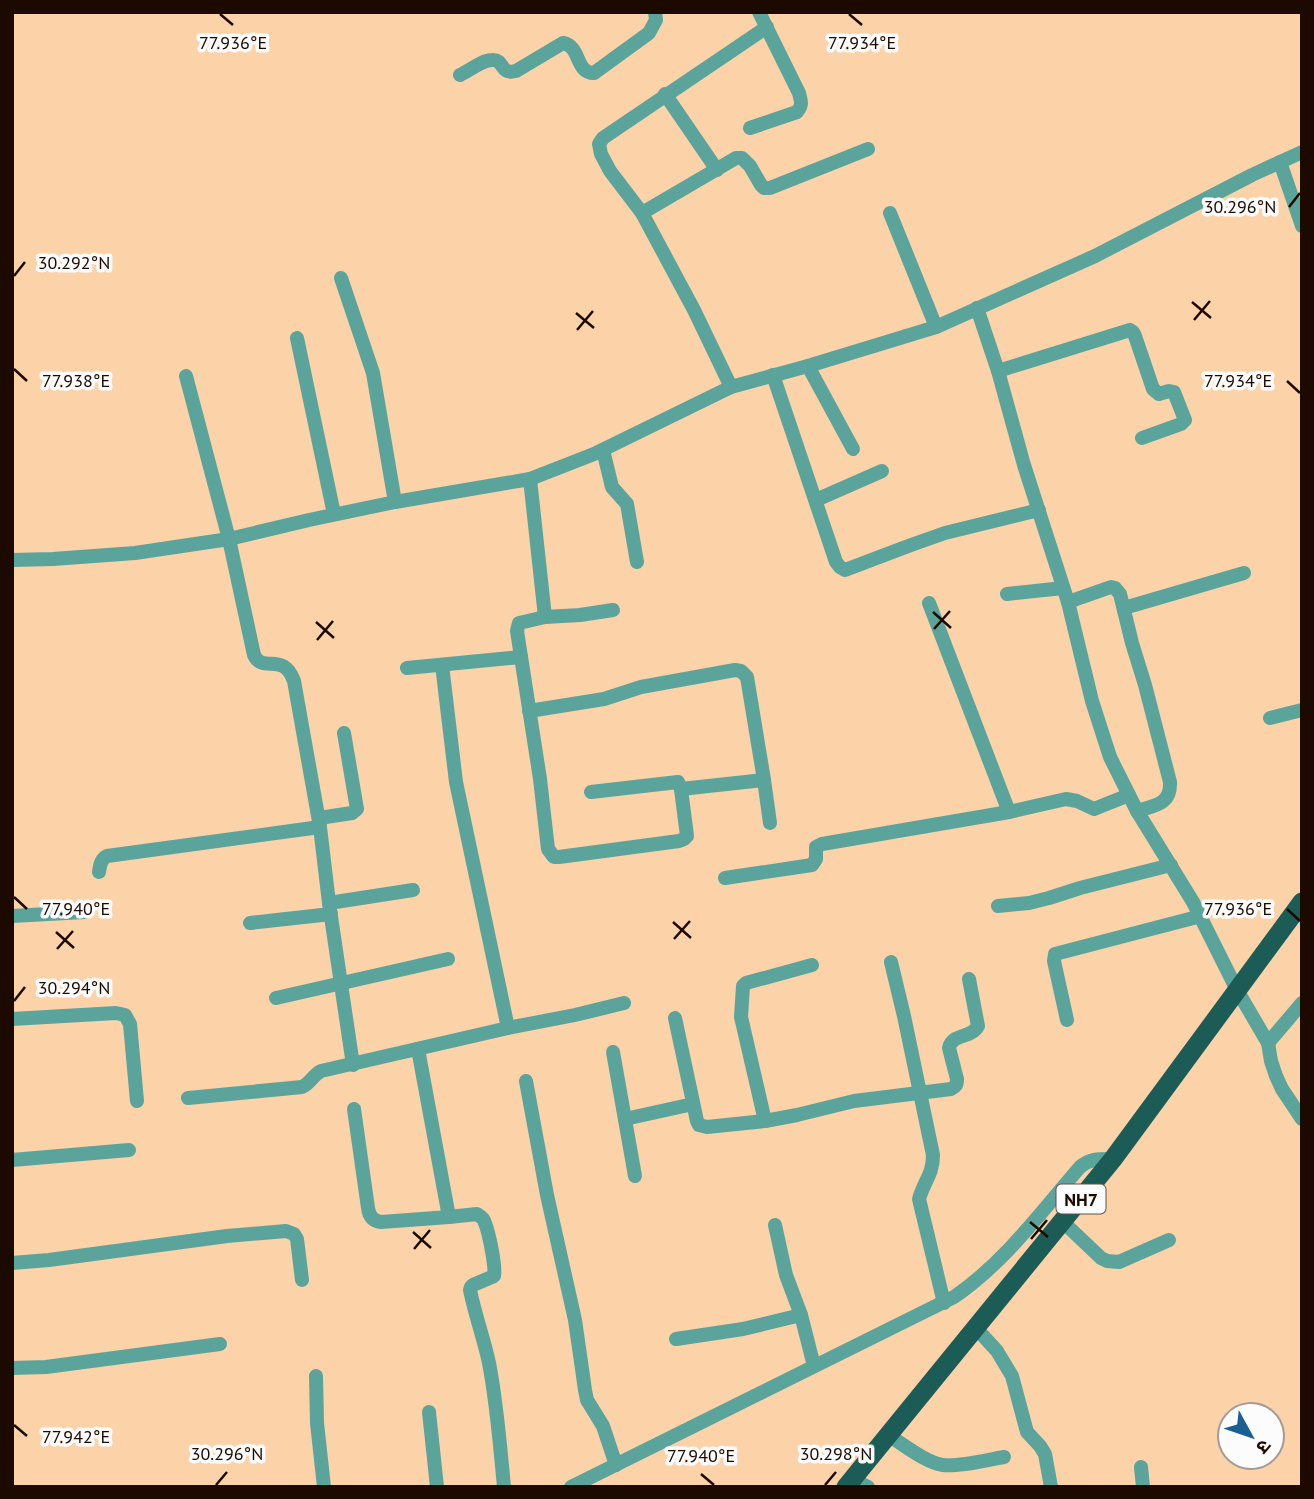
<svg xmlns="http://www.w3.org/2000/svg" width="1314" height="1499" font-family="'PT Sans','Noto Sans Devanagari',sans-serif">
	<rect width="100%" height="100%" fill="#fcd2a9"/>
	<g fill="none" stroke-linecap="round" stroke-linejoin="round">
		<g stroke="#5aa49c" stroke-width="14">
			<path d="M460,75C469,71 482,60 492,60C505,59 499,75 516,71L563,43C581,46 575,73 594,73L649,33L656,20L655,12"/>
			<path d="M665,94L717,170"/>
			<path d="M750,128L797,112C803,105 801,101 799,93L759,12"/>
			<path d="M1280,162L1302,226"/>
			<path d="M642,213L736,158H742L750,166L761,185L764,188H770L868,149"/>
			<path d="M890,213L936,327"/>
			<path d="M341,278L373,373L395,502"/>
			<path d="M977,308L998,371L1024,465L1068,602L1092,701L1110,757L1137,811L1193,902L1237,990L1268,1043L1271,1061L1276,1076L1282,1089L1302,1119"/>
			<path d="M297,338L334,514"/>
			<path d="M808,366L853,449"/>
			<path d="M998,371L1130,330L1133,332L1135,336L1153,389L1159,394L1169,391L1174,392L1185,420L1181,424L1142,438"/>
			<path d="M773,375L836,562L840,567L845,570L911,545L945,533L1039,510"/>
			<path d="M186,376L229,539L254,655C263,674 283,651 294,681L320,827L329,903L353,1065"/>
			<path d="M731,387L694,310L642,213L610,171L601,154L599,144L603,138L767,27"/>
			<path d="M603,450L612,487L627,504L637,562"/>
			<path d="M530,479L545,617L519,623L517,631L540,779L548,849L554,857H559L679,841L684,839L687,836L681,789L678,782L591,792"/>
			<path d="M816,500L882,471"/>
			<path d="M12,560L53,559L135,553L229,539L309,520L395,502L530,479L594,454L731,387L808,366L936,327L1095,256L1252,175L1302,152"/>
			<path d="M1007,594L1063,588"/>
			<path d="M1068,602L1111,587L1115,588L1120,594L1132,643L1145,685L1170,782C1171,805 1155,805 1137,811"/>
			<path d="M929,603L1009,812"/>
			<path d="M1124,608L1244,573"/>
			<path d="M545,617L580,615L613,610"/>
			<path d="M442,665L456,782L508,1028"/>
			<path d="M407,668L521,657"/>
			<path d="M529,711L604,699L641,687L735,670L741,671L747,677L764,780L770,823"/>
			<path d="M1270,718L1302,710"/>
			<path d="M681,789L764,780"/>
			<path d="M319,818L352,813L357,809L344,733"/>
			<path d="M99,872C100,865 101,859 107,856L320,827"/>
			<path d="M725,878L812,865L816,859V847L822,844L1009,812L1066,799L1077,801L1094,809L1129,795"/>
			<path d="M329,903L413,890"/>
			<path d="M998,906L1029,903L1049,898L1080,888L1171,865"/>
			<path d="M12,916L84,912"/>
			<path d="M250,923L331,914"/>
			<path d="M891,962L904,1016L933,1155C933,1175 924,1181 919,1199L944,1303"/>
			<path d="M276,998L448,959"/>
			<path d="M675,1018L697,1121L699,1125L707,1127L765,1121L797,1115L854,1101L951,1089C956,1086 957,1085 957,1079L949,1048C952,1033 971,1039 978,1026L969,979"/>
			<path d="M12,1019L116,1013L125,1015L130,1024L137,1101"/>
			<path d="M1067,1020L1054,961L1055,954L1201,916"/>
			<path d="M1268,1043L1302,1003"/>
			<path d="M418,1049L449,1217L477,1214C482,1218 483,1217 485,1223C489,1233 496,1267 494,1276L473,1285L471,1287L470,1290C475,1315 484,1339 489,1363C497,1404 500,1446 504,1487"/>
			<path d="M613,1052L635,1176"/>
			<path d="M526,1081L547,1195L575,1320L585,1390L587,1400L603,1426L616,1465"/>
			<path d="M188,1098L302,1087C310,1084 313,1075 321,1071L508,1028L575,1015L624,1003"/>
			<path d="M354,1109L368,1208C369,1216 373,1221 381,1222L449,1217"/>
			<path d="M625,1119L693,1104"/>
			<path d="M765,1121L741,1017L743,986L746,983L812,965"/>
			<path d="M12,1160L129,1150"/>
			<path d="M1062,1221L1101,1258L1107,1261L1119,1262L1169,1240"/>
			<path d="M775,1225L786,1275L801,1315L814,1366"/>
			<path d="M12,1263L49,1260L227,1236L286,1231L294,1234L297,1239L302,1280"/>
			<path d="M976,1328L997,1351L1012,1376L1027,1432L1040,1446L1045,1454L1051,1487"/>
			<path d="M676,1339L743,1329L801,1315"/>
			<path d="M12,1368L46,1367L220,1344"/>
			<path d="M316,1376L317,1423L324,1487"/>
			<path d="M429,1412L437,1487"/>
			<path d="M888,1435C903,1444 926,1463 943,1465C960,1467 986,1460 1004,1457"/>
			<path d="M1141,1467L1143,1487"/>
			<path d="M852,1479L868,1487"/>
			<path d="M571,1487L954,1297C1004,1263 1041,1212 1080,1167C1091,1158 1100,1159 1113,1159"/>
		</g>
		<path stroke="#1c5c56" stroke-width="19" d="M846,1487L1113,1159L1302,902"/>
	</g>
	<path fill="none" stroke="#1c0a00" stroke-width="2.5" d="M220,14L233,25M849,14L862,25M1289,207L1300,193M14,276L25,262M1192,302L1211,318M576,313L594,328M1194,320L1210,301M577,330L593,311M14,369L27,381M1287,381L1300,393M933,612L951,628M316,622L334,638M934,629L950,611M317,640L333,621M14,897L27,909M1287,909L1300,921M673,922L691,938M56,932L74,948M674,939L690,921M57,949L73,931M14,1001L25,987M1030,1222L1048,1237M413,1232L431,1248M1031,1239L1047,1220M414,1249L430,1230M14,1425L27,1436M701,1474L714,1485M216,1485L227,1472M825,1485L836,1472"/>
	<g text-anchor="middle" dominant-baseline="central" stroke-width="7" stroke-linejoin="round" paint-order="stroke">
		<rect fill="#fcfcfc" stroke="#5f534c" stroke-width="2" x="1056.5" y="1184.5" width="49" height="29" rx="5"/>
		<g font-size="18" font-weight="bold" fill="#1c0a00">
			<text x="1081" y="1199">NH7</text>
		</g>
	</g>
	<g font-size="18" text-anchor="middle" fill="#1c0a00" stroke="#fcfcfc" stroke-width="7" stroke-linejoin="round" paint-order="stroke">
		<text x="233" y="49">77.936°E</text>
		<text x="862" y="49">77.934°E</text>
		<text x="1240" y="213">30.296°N</text>
		<text x="74" y="269">30.292°N</text>
		<text x="76" y="387">77.938°E</text>
		<text x="1238" y="387">77.934°E</text>
		<text x="76" y="915">77.940°E</text>
		<text x="1238" y="915">77.936°E</text>
		<text x="74" y="994">30.294°N</text>
		<text x="76" y="1443">77.942°E</text>
		<text x="227" y="1460">30.296°N</text>
		<text x="836" y="1460">30.298°N</text>
		<text x="701" y="1462">77.940°E</text>
	</g>
	<rect width="1314" height="1499" fill="none" stroke="#1c0a00" stroke-width="28"/>
	<g transform="translate(1251 1436) rotate(130)"><circle r="33" fill="#fcfcfc" stroke="#a29b97" stroke-width="2"/>
	<path d="M0-5L12 26L0 18L-12 26Z" fill="#1a5f94"/>
	<text y="-10" font-size="19" font-weight="bold" text-anchor="middle" fill="#1c0a00">उ</text>
	</g>
</svg>
